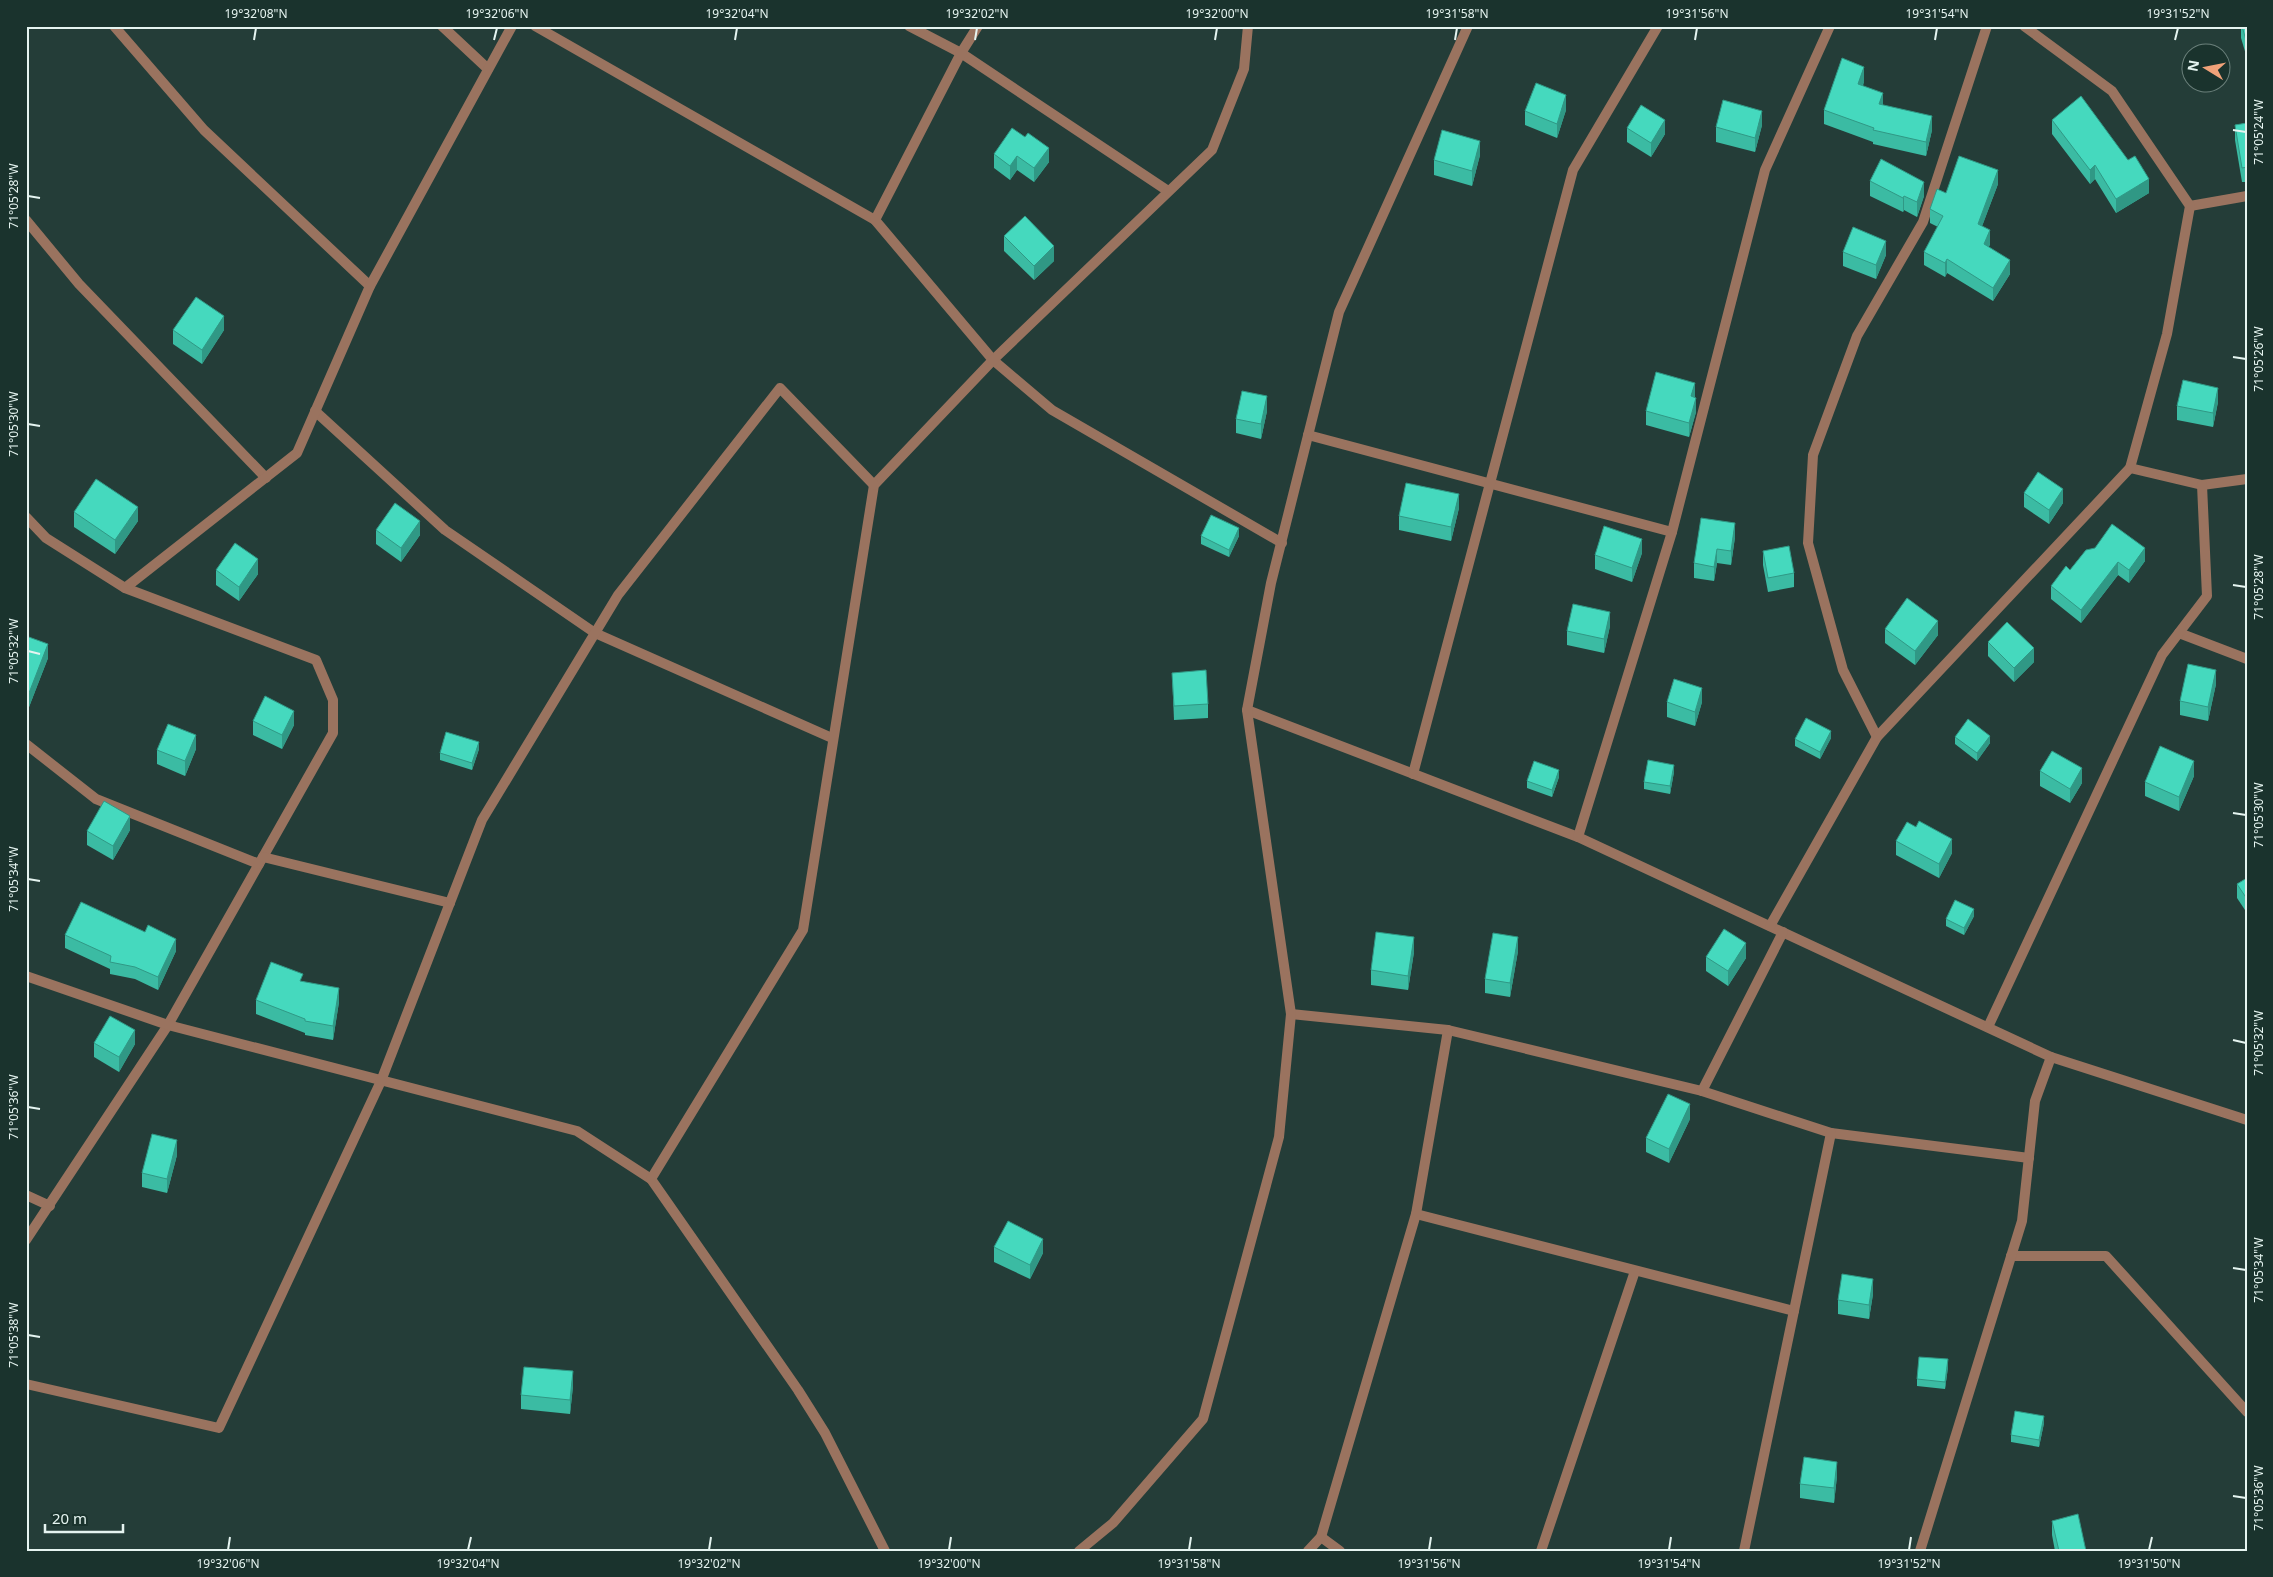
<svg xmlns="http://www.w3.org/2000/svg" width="2273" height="1577" font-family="'Noto Sans',sans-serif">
	<rect width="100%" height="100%" fill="#243d38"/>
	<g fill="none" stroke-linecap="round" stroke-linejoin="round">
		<g stroke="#9a735f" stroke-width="10">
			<path d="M114,26L204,130L370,286"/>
			<path d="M442,26L488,69"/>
			<path d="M535,26L875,220L993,360L1052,410L1282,543"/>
			<path d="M909,26L961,53L1168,191"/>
			<path d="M2190,206L2247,196"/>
			<path d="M26,220L79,284L266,478"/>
			<path d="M875,220L961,53L978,26"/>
			<path d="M315,411L445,530L595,633L832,738"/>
			<path d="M1308,435L1672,532"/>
			<path d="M2130,468L2202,485L2247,479"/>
			<path d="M26,517L46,538L125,588L316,660L333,700V733L168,1025L26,1240"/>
			<path d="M125,588L297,453L370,286L512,26"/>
			<path d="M2179,633L2247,659"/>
			<path d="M1247,710L1578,837L2051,1057L2247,1120"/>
			<path d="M1877,737L1843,670L1808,543L1813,455L1857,336L1923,222L1987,26"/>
			<path d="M26,744L96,799L259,864"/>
			<path d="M1413,774L1573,170L1658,26"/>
			<path d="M1578,837L1672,532L1765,170L1830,26"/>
			<path d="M263,857L450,903"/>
			<path d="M1770,926L1877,737L2130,468L2167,334L2190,206L2112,91L2024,26"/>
			<path d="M26,976L168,1025L577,1131L651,1179L798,1390L825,1433L885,1551"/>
			<path d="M1291,1014L1448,1030L1702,1091L1831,1133L2029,1158"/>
			<path d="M1988,1027L2162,655L2207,596L2202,485"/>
			<path d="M1702,1091L1783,932"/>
			<path d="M651,1179L803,930L874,485L993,360L1212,150L1244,69L1248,26"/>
			<path d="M26,1195L50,1206"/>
			<path d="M1416,1214L1794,1311"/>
			<path d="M2011,1256H2106L2247,1412"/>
			<path d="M26,1384L219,1428L381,1081L482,820L618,595L780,388L874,485"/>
			<path d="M1321,1537L1340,1551"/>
			<path d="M1079,1551L1113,1523L1203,1419L1279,1137L1291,1014L1247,710L1271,583L1339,312L1468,26"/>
			<path d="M1308,1551L1321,1537L1416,1214L1448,1030"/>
			<path d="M1541,1551L1635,1271"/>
			<path d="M1744,1551L1831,1133"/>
			<path d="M1920,1551L2022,1221L2035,1101L2051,1057"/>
		</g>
	</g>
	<g fill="#3bbba3">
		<path d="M1406,26H1417L1416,29Z"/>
		<path d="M2241,26H2247V58L2241,38Z"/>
		<path d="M1864,81L1863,86L1883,105L1932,130L1926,156L1873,144V142L1824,124V110Z"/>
		<path d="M1566,110L1557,138L1525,125V111Z"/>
		<path d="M2052,120L2149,193L2116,213L2095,179L2090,184L2052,134Z"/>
		<path d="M2247,123V182H2242L2235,140V125Z"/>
		<path d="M1762,125L1755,152L1716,142V127Z"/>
		<path d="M1627,128L1665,134L1651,157L1627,142Z"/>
		<path d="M1025,137L1049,162L1034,182L1017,170L1010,180L994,168V154Z"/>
		<path d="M1480,155L1472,186L1434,175V160Z"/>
		<path d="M1870,181L1924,196L1917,217L1904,210L1903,212L1870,196Z"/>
		<path d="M1998,184L1982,226L1990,244L1989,247L2010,274L1993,301L1947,273L1945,277L1924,265V252L1938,227L1930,223V209L1946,193Z"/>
		<path d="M1004,236L1054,261L1034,280L1004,251Z"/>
		<path d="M1843,252L1886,255L1876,279L1843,266Z"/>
		<path d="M173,330H224L202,364L173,344Z"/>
		<path d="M1694,397L1696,412L1689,437L1646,425V411Z"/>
		<path d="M2218,402L2213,427L2177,420V406Z"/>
		<path d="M1267,411L1261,439L1236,433V419Z"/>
		<path d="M2024,493L2063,503L2049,524L2024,507Z"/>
		<path d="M1459,508L1451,541L1399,530V516Z"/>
		<path d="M74,512L138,521L115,554L74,527Z"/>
		<path d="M376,530L420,535L401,562L376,544Z"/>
		<path d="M1201,536H1239L1229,557L1201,544Z"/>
		<path d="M1735,537L1731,565L1717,563L1714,581L1694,578V563Z"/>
		<path d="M2247,547V574H2246Z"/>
		<path d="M2086,550L2145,561L2129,583L2118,575L2081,623L2051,599V586L2070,570Z"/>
		<path d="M1763,551L1794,573V587L1768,592L1763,565Z"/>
		<path d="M1642,553L1632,582L1595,569V555Z"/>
		<path d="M216,570L258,574L239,601L216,585Z"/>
		<path d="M1610,626L1604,653L1567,645V631Z"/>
		<path d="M1885,629L1938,635L1915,665L1885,643Z"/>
		<path d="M26,636L48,658L29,707L26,706Z"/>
		<path d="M1988,642L2034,662L2014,682L1988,656Z"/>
		<path d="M1172,673L1208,704V718L1174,720Z"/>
		<path d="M2216,684L2208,721L2180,715V701Z"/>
		<path d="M1667,702H1702L1695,726L1667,717Z"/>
		<path d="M253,721L294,725L282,749L253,735Z"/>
		<path d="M1955,737L1990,743L1977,761L1955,744Z"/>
		<path d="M1831,738L1820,759L1795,746V739Z"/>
		<path d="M196,749L185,776L157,764V750Z"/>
		<path d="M479,749L472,770L440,760V753Z"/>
		<path d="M2040,771L2082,783L2070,803L2040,786Z"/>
		<path d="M1674,772L1670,794L1644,789V782Z"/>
		<path d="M2194,776L2179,811L2145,796V782Z"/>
		<path d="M1559,777L1552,797L1527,788V781Z"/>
		<path d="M1916,827L1952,853L1939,878L1896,855V841Z"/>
		<path d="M130,830L113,860L87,845V831Z"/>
		<path d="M2247,878V913L2237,898V884Z"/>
		<path d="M1974,916L1964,935L1946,926V919Z"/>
		<path d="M65,935L176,951L158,990L135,979L110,974V969L65,948Z"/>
		<path d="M1518,951L1510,997L1485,993V979Z"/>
		<path d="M1414,952L1408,990L1371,985V970Z"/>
		<path d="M1706,957L1746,958L1728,986L1706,971Z"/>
		<path d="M303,981L339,1002L333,1040L305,1035V1033L256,1014V1000Z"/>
		<path d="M94,1043L135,1044L119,1072L94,1057Z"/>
		<path d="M1690,1119L1669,1163L1646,1152V1138Z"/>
		<path d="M177,1155L167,1193L142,1187V1173Z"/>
		<path d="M994,1247L1043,1253L1030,1279L994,1262Z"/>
		<path d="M1873,1294L1869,1319L1838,1314V1300Z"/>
		<path d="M1948,1367L1945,1389L1917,1386V1379Z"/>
		<path d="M573,1386L570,1414L521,1409V1395Z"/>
		<path d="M2044,1423L2039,1447L2011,1442V1435Z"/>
		<path d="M1837,1476L1834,1503L1800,1498V1484Z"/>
		<path d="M2052,1521L2086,1551H2055L2052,1535Z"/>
	</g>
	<g fill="#309885">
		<path d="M1864,67V81L1858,98V84Z"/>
		<path d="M1883,93V107L1879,104Z"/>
		<path d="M1566,95V110L1557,138V124Z"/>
		<path d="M1762,111V125L1755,152V138Z"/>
		<path d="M1932,116V130L1926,156V142Z"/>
		<path d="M1665,120V134L1651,157V143Z"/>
		<path d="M1480,141V155L1472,186V171Z"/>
		<path d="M1049,148V162L1034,182V168Z"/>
		<path d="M1017,156V170L1010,180V166Z"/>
		<path d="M2095,165V179L2090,184V170Z"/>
		<path d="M1998,170V184L1978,237V224Z"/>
		<path d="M2149,179V193L2116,213V199Z"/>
		<path d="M1924,182V196L1917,217V202Z"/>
		<path d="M1904,196V210L1903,212V198Z"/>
		<path d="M1990,230V244L1984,257V244Z"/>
		<path d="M1886,241V255L1876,279V265Z"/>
		<path d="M1054,246V261L1034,280V266Z"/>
		<path d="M1947,259V273L1945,277V263Z"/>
		<path d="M2010,260V274L1993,301V288Z"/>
		<path d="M224,316V330L202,364V350Z"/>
		<path d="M1695,383V397L1691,411V396Z"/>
		<path d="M2218,388V402L2213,427V413Z"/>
		<path d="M1267,396V411L1261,439V424Z"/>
		<path d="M1696,398V412L1689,437V423Z"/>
		<path d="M2063,489V503L2049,524V510Z"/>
		<path d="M1459,494V508L1451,541V527Z"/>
		<path d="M138,507V521L115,554V540Z"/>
		<path d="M420,521V535L401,562V548Z"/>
		<path d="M1735,523V537L1731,565V551Z"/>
		<path d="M1239,528V536L1229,557V550Z"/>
		<path d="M1642,539V553L1632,582V568Z"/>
		<path d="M2145,548V561L2129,583V570Z"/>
		<path d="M1717,549V563L1714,581V567Z"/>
		<path d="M258,559V574L239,601V587Z"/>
		<path d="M2118,562V575L2081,623V610Z"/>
		<path d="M1610,612V626L1604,653V639Z"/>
		<path d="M1938,621V635L1915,665V651Z"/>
		<path d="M48,644V658L29,707V693Z"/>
		<path d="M2034,648V662L2014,682V668Z"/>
		<path d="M2216,670V684L2208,721V707Z"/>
		<path d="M1702,688V702L1695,726V712Z"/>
		<path d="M294,711V725L282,749V735Z"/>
		<path d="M1831,731V738L1820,759V752Z"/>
		<path d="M196,735V749L185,776V761Z"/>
		<path d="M1990,736V743L1977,761V753Z"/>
		<path d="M479,742V749L472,770V763Z"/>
		<path d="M2194,761V776L2179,811V797Z"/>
		<path d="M1674,765V772L1670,794V786Z"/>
		<path d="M2082,768V783L2070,803V789Z"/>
		<path d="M1559,770V777L1552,797V790Z"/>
		<path d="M130,816V830L113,860V846Z"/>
		<path d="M1952,839V853L1939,878V864Z"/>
		<path d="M1974,909V916L1964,935V928Z"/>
		<path d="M1414,937V952L1408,990V976Z"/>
		<path d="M1518,937V951L1510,997V983Z"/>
		<path d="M176,939V951L158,990V977Z"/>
		<path d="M1746,943V958L1728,986V971Z"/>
		<path d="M339,988V1002L333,1040V1026Z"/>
		<path d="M135,1030V1044L119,1072V1057Z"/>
		<path d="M1690,1104V1119L1669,1163V1149Z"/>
		<path d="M177,1140V1155L167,1193V1179Z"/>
		<path d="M1043,1239V1253L1030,1279V1265Z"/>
		<path d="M1873,1279V1294L1869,1319V1305Z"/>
		<path d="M1948,1359V1367L1945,1389V1382Z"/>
		<path d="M573,1371V1386L570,1414V1400Z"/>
		<path d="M2044,1416V1423L2039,1447V1440Z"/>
		<path d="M1837,1462V1476L1834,1503V1488Z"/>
	</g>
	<g fill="#45d9be" stroke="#309885">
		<path d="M2242,26H2247V44Z"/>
		<path d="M1842,58L1864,67L1858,84L1883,93L1879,104L1932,116L1926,142L1873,130L1874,128L1824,110Z"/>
		<path d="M1536,83L1566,95L1557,124L1525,111Z"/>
		<path d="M2081,96L2128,160L2135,156L2149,179L2116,199L2095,165L2090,170L2052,120Z"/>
		<path d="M1723,100L1762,111L1755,138L1716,127Z"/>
		<path d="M1641,105L1665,120L1651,143L1627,128Z"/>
		<path d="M2247,123V167L2242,168L2235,125Z"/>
		<path d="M1012,128L1025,137L1028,133L1049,148L1034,168L1017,156L1010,166L994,154Z"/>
		<path d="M1442,130L1480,141L1472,171L1434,160Z"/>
		<path d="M1959,156L1998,170L1978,224L1990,230L1984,244L2010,260L1993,288L1947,259L1945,263L1924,252L1943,216L1930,209L1937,189L1946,193Z"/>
		<path d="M1881,159L1924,182L1917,202L1904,196L1903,198L1870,181Z"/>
		<path d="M1025,216L1054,246L1034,266L1004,236Z"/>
		<path d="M1853,227L1886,241L1876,265L1843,252Z"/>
		<path d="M196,297L224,316L202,350L173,330Z"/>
		<path d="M1656,372L1695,383L1691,396L1696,398L1689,423L1646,411Z"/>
		<path d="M2183,380L2218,388L2213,413L2177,406Z"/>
		<path d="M1242,391L1267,396L1261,424L1236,419Z"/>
		<path d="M2038,472L2063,489L2049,510L2024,493Z"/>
		<path d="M96,479L138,507L115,540L74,512Z"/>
		<path d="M1406,483L1459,494L1451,527L1399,516Z"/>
		<path d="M395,503L420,521L401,548L376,530Z"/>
		<path d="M1211,515L1239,528L1229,550L1201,536Z"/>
		<path d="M1701,518L1735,523L1731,551L1717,549L1714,567L1694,563Z"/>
		<path d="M2112,524L2145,548L2129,570L2118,562L2081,610L2051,586L2066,566L2070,570L2086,550L2095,548Z"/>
		<path d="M1604,526L1642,539L1632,568L1595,555Z"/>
		<path d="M235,543L258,559L239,587L216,570Z"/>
		<path d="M1789,546L1794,573L1768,578L1763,551Z"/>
		<path d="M1907,598L1938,621L1915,651L1885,629Z"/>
		<path d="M1573,604L1610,612L1604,639L1567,631Z"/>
		<path d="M2007,622L2034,648L2014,668L1988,642Z"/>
		<path d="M26,636L48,644L29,693L26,692Z"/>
		<path d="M2188,664L2216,670L2208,707L2180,701Z"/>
		<path d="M1206,670L1208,704L1174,706L1172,673Z"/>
		<path d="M1674,679L1702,688L1695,712L1667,702Z"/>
		<path d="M265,696L294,711L282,735L253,721Z"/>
		<path d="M1806,718L1831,731L1820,752L1795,739Z"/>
		<path d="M1968,719L1990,736L1977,753L1955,737Z"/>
		<path d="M168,724L196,735L185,761L157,750Z"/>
		<path d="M446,732L479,742L472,763L440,753Z"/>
		<path d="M2160,746L2194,761L2179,797L2145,782Z"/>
		<path d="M2052,751L2082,768L2070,789L2040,771Z"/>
		<path d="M1648,760L1674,765L1670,786L1644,782Z"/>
		<path d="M1534,761L1559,770L1552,790L1527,781Z"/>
		<path d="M104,801L130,816L113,846L87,831Z"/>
		<path d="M1919,821L1952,839L1939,864L1896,841L1907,822L1916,827Z"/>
		<path d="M2247,878V899L2237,884Z"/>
		<path d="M1955,900L1974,909L1964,928L1946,919Z"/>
		<path d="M81,902L145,932L148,925L176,939L158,977L135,967L110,962L111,956L65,935Z"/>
		<path d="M1724,929L1746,943L1728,971L1706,957Z"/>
		<path d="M1376,932L1414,937L1408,976L1371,970Z"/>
		<path d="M1493,933L1518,937L1510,983L1485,979Z"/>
		<path d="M271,962L303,974L300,981L339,988L333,1026L305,1021V1019L256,1000Z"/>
		<path d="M110,1016L135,1030L119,1057L94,1043Z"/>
		<path d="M1668,1094L1690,1104L1669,1149L1646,1138Z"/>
		<path d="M152,1134L177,1140L167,1179L142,1173Z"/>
		<path d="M1008,1221L1043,1239L1030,1265L994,1247Z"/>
		<path d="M1842,1274L1873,1279L1869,1305L1838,1300Z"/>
		<path d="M1919,1357L1948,1359L1945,1382L1917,1379Z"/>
		<path d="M524,1367L573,1371L570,1400L521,1395Z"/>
		<path d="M2015,1411L2044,1416L2039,1440L2011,1435Z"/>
		<path d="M1804,1457L1837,1462L1834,1488L1800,1484Z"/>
		<path d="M2078,1514L2086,1551H2059L2052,1521Z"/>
	</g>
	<path fill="none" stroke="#e5f4f0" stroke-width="2" d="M254,40L256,28M494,40L497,28M735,40L737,28M975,40L977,28M1215,40L1217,28M1455,40L1457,28M1695,40L1697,28M1935,40L1937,28M2175,40L2178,28M2233,130L2246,132M28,196L40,198M2233,357L2246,359M28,424L40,426M2233,585L2246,587M28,651L40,654M2233,813L2246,815M28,879L40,881M2233,1040L2246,1043M28,1107L40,1109M2233,1268L2246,1270M28,1335L40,1337M2233,1496L2246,1498M228,1550L230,1537M468,1550L471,1537M709,1550L711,1537M949,1550L951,1537M1189,1550L1191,1537M1429,1550L1431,1537M1669,1550L1671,1537M1909,1550L1911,1537M2149,1550L2152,1537"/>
	<rect width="2273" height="1577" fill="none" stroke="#1a332d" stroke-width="55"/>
	<g transform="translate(2206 68) rotate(280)"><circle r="24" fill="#1a332d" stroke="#6b807b"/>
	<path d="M0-4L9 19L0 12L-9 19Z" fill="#f0a279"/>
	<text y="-8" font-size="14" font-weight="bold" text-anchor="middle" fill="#e5f4f0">N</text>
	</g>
	<path d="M45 1524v8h78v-8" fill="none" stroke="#e5f4f0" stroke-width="2.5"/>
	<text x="52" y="1524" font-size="15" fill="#e5f4f0" stroke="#1a332d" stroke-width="4" paint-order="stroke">20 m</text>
	<rect x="28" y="28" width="2218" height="1522" fill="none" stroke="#e5f4f0" stroke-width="2"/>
	<g font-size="12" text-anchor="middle" fill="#e5f4f0">
		<text x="256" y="18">19°32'08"N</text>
		<text x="497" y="18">19°32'06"N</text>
		<text x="737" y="18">19°32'04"N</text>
		<text x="977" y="18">19°32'02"N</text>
		<text x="1217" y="18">19°32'00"N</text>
		<text x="1457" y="18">19°31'58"N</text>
		<text x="1697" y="18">19°31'56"N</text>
		<text x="1937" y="18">19°31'54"N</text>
		<text x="2178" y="18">19°31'52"N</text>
		<text transform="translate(2259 132) rotate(-90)" y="4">71°05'24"W</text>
		<text transform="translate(14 196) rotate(-90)" y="4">71°05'28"W</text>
		<text transform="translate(2259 359) rotate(-90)" y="4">71°05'26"W</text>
		<text transform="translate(14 424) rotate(-90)" y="4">71°05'30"W</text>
		<text transform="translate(2259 587) rotate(-90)" y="4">71°05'28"W</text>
		<text transform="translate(14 651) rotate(-90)" y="4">71°05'32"W</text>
		<text transform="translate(2259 815) rotate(-90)" y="4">71°05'30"W</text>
		<text transform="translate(14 879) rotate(-90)" y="4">71°05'34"W</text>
		<text transform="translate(2259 1043) rotate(-90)" y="4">71°05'32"W</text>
		<text transform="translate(14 1107) rotate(-90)" y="4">71°05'36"W</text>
		<text transform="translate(2259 1270) rotate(-90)" y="4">71°05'34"W</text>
		<text transform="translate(14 1335) rotate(-90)" y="4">71°05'38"W</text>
		<text transform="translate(2259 1498) rotate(-90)" y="4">71°05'36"W</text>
		<text x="228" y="1568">19°32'06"N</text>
		<text x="468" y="1568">19°32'04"N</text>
		<text x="709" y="1568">19°32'02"N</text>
		<text x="949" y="1568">19°32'00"N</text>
		<text x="1189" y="1568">19°31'58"N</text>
		<text x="1429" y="1568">19°31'56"N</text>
		<text x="1669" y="1568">19°31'54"N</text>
		<text x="1909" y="1568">19°31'52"N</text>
		<text x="2149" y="1568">19°31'50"N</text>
	</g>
</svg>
